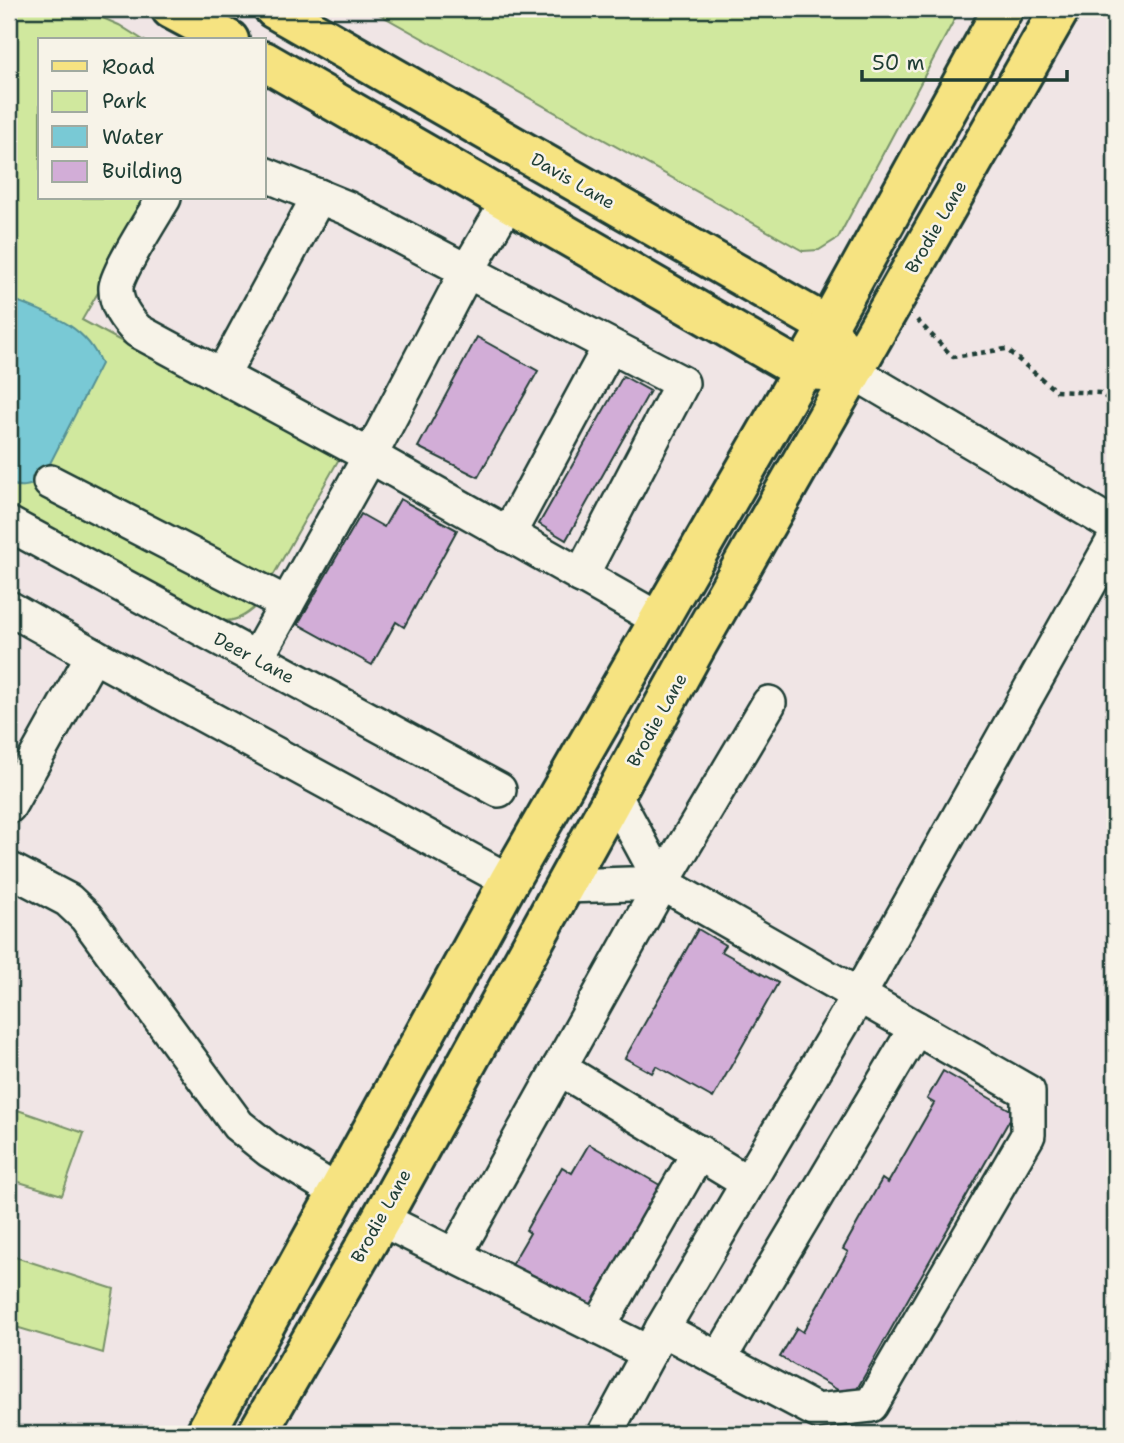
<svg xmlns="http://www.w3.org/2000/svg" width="1124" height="1443" font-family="'Shantell Sans',sans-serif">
	<rect width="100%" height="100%" fill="#f0e5e5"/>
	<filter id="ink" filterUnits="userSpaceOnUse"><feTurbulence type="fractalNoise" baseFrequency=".0143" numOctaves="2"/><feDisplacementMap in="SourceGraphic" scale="14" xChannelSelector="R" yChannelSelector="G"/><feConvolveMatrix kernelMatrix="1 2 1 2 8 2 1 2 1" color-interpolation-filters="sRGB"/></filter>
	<g filter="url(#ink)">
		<g fill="#d0e89e" stroke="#789269" stroke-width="2">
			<path d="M9,9H82L119,25L143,40H40V198H153L82,320L339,459L256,606C244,617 235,622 218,621L9,510Z"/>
			<path d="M370,9H960L838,238L819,250L803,251Z"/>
			<path d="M9,1107L84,1133L62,1195L9,1179Z"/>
			<path d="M9,1255L114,1289L103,1353L9,1325Z"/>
		</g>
		<path fill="#79c9d5" stroke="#559195" stroke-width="2" d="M9,298C46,313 86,324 101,364L41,481C29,486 20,489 9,483Z"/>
		<g fill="#d2add7" stroke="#1f3d34" stroke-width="2">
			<path d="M477,337L538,371L478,477L418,447Z"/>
			<path d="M623,376L650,391L566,540L539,524Z"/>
			<path d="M400,499L457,530L404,627L396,622L372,665L298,624L361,514L384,527Z"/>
			<path d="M698,929L725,945L721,951L778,983L713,1098L656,1066L652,1073L625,1058Z"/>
			<path d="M943,1071L1014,1112L852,1398L780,1357L797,1328L803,1332L848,1252L843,1249L882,1179L888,1183L934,1103L927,1099Z"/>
			<path d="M589,1144L665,1188L596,1310L539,1278L535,1283L509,1269L530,1233L526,1230L562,1167L572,1173Z"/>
		</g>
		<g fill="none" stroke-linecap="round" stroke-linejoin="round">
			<defs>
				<g id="minor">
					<path d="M264,174L347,208L467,271L509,200"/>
					<path d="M164,198C154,215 118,271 116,287C115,305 126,319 138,331L370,456L660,620"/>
					<path d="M852,371L1115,526"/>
					<path d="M222,376L319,196"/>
					<path d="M50,482L287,604"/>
					<path d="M9,524L499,790"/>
					<path d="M508,535L610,346"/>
					<path d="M9,608L93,655"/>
					<path d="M256,659L370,456L467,271L682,383L581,576"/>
					<path d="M9,806L93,655L509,881"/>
					<path d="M9,869L68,900L86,917L238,1125L269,1150L337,1192"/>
					<path d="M565,886L662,883L615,796"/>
					<path d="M559,1068L748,1183"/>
					<path d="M381,1219L649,1353"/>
					<path d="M455,1255L662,883L769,703"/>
					<path d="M598,1328L699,1152"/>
					<path d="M662,1329L859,995L1115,538"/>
					<path d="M719,1359L916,1028"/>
					<path d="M605,1434L662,1329L817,1411L871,1405L1028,1135V1092L662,883"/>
				</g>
				<g id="major">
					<path d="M171,9L229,40"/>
					<path d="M274,9L828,326L840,348"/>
					<path d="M264,61L801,370L826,371"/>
					<path d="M205,1434L509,881L828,326L1003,9"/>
					<path d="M257,1434L381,1219L697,645L1060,9"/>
				</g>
			</defs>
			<use href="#minor" stroke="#1f3d34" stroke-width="38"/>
			<use href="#major" stroke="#1f3d34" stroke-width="44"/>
			<path stroke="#1f3d34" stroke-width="4.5" stroke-dasharray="5 5" stroke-linecap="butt" d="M917,320L953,357L1006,349L1056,391L1100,393L1115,404"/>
			<use href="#minor" stroke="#f7f3e8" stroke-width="33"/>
			<use href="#major" stroke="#f6e381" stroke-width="38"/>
		</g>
	</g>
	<g text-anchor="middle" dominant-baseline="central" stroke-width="5" stroke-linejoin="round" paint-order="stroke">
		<g font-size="18" fill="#1f3d34" stroke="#f7f3e8">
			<text transform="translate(573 181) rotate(30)">Davis Lane</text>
			<text transform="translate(936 227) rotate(-60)">Brodie Lane</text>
			<text transform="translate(254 658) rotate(28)">Deer Lane</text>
			<text transform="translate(657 720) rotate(-61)">Brodie Lane</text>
			<text transform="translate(381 1216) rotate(-61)">Brodie Lane</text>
		</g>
	</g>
	<rect width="1124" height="1443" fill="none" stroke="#f7f3e8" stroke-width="35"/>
	<rect x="18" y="18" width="1089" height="1408" fill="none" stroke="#1f3d34" stroke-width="2.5" filter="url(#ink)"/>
	<rect x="38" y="38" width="228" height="161" fill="#f7f3e8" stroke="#a1aaa0" stroke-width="2"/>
	<rect x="52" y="61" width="35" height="10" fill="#f6e381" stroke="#a1aaa0" stroke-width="2"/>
	<text x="102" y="74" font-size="21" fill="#1f3d34">Road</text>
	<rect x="52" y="91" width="35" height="21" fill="#d0e89e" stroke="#a1aaa0" stroke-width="2"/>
	<text x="102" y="108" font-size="21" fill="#1f3d34">Park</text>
	<rect x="52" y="126" width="35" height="21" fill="#79c9d5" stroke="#a1aaa0" stroke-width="2"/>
	<text x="102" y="144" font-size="21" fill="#1f3d34">Water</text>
	<rect x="52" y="161" width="35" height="21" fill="#d2add7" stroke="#a1aaa0" stroke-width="2"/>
	<text x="102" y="178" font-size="21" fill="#1f3d34">Building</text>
	<path d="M862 70v10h205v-10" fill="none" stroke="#1f3d34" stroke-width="3.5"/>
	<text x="872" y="70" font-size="21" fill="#1f3d34" stroke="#f7f3e8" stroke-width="5" paint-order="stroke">50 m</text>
</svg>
